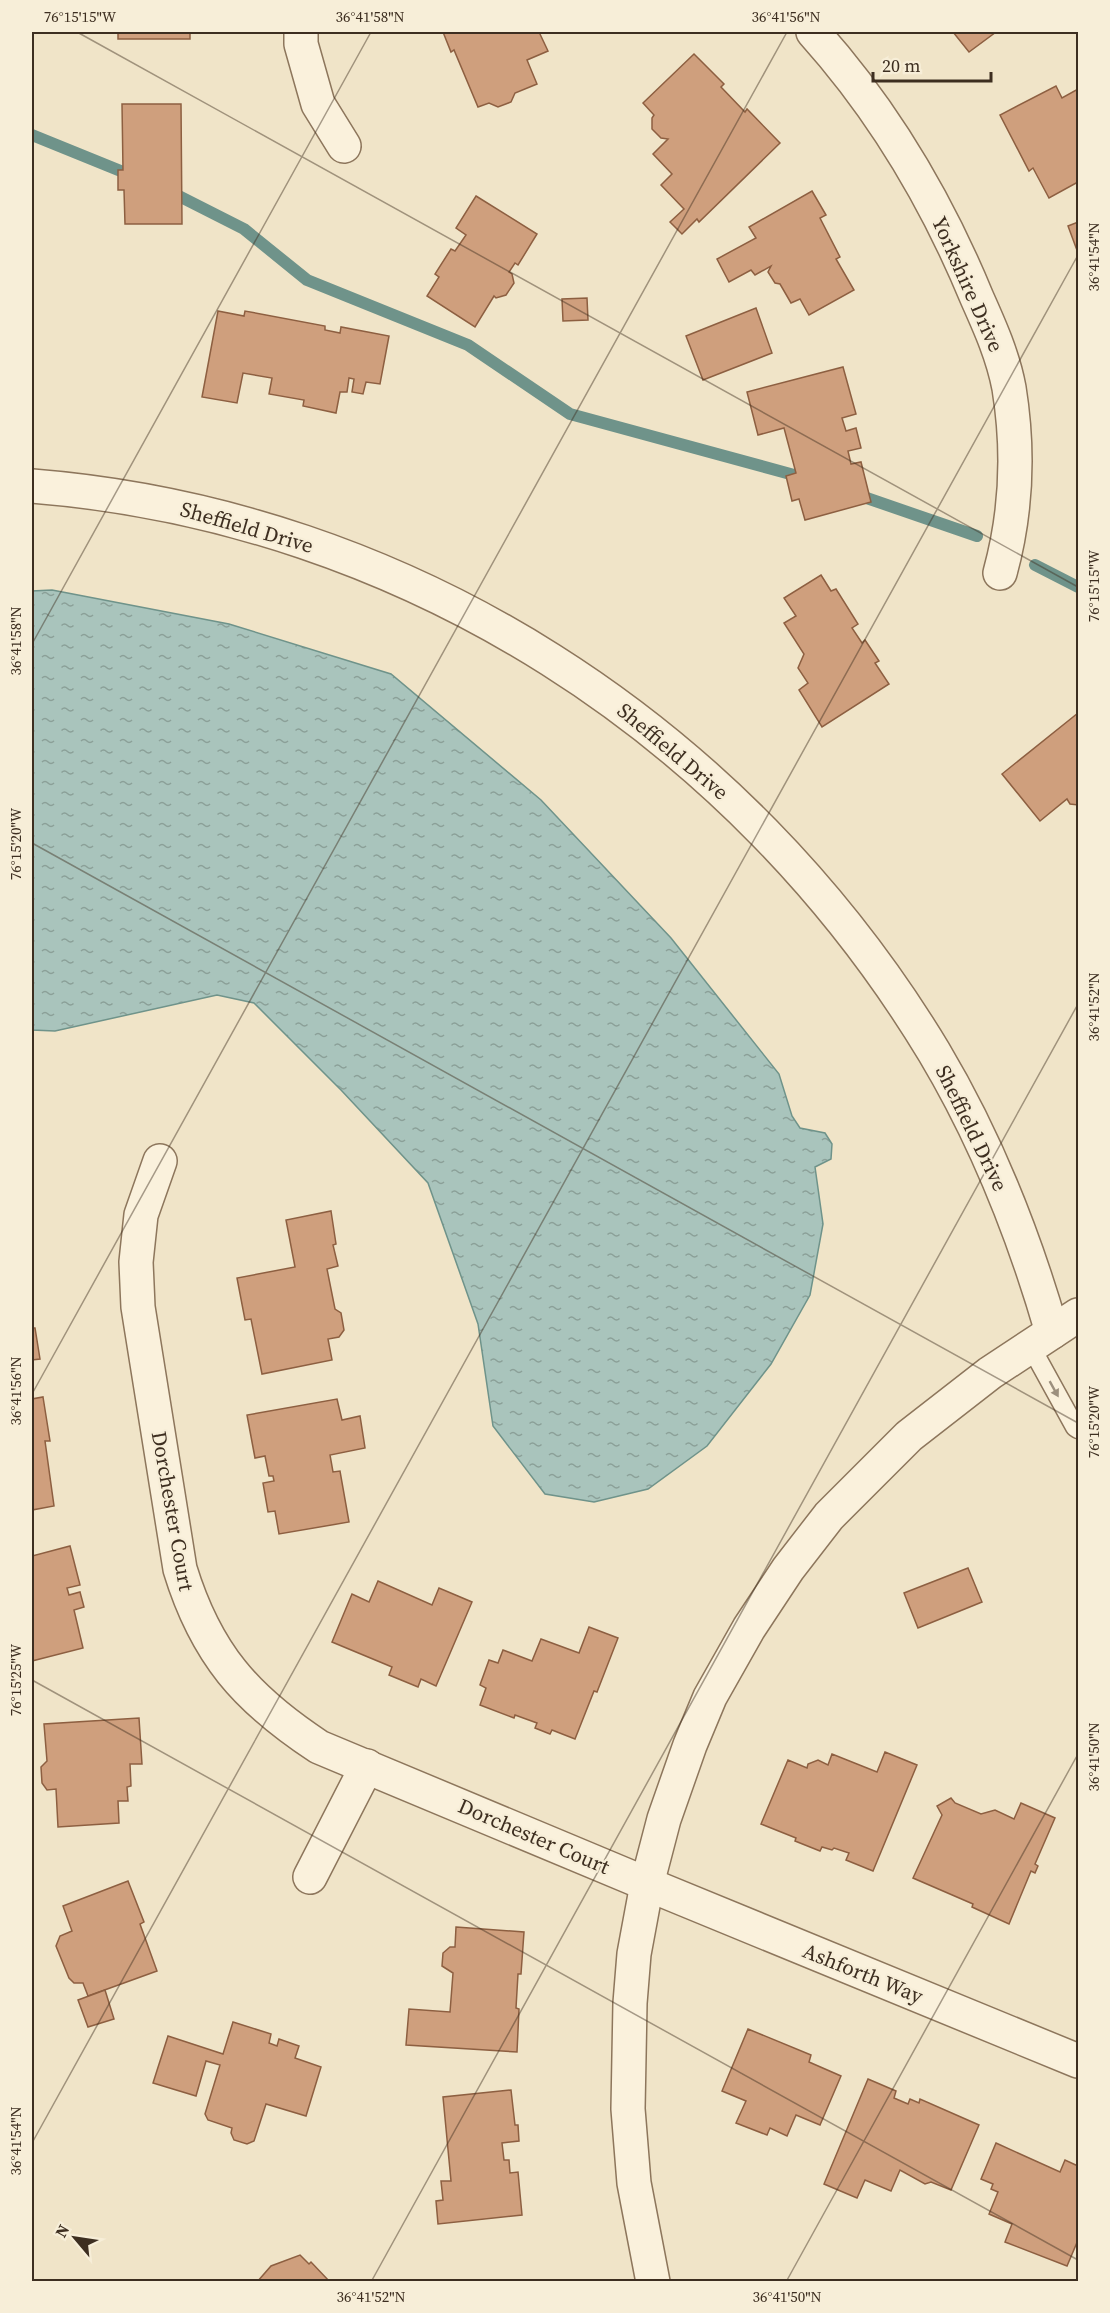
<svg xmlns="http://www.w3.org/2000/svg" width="1110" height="2313" font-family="'Source Serif 4',serif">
	<defs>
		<pattern id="water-ripples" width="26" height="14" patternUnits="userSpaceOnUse" patternTransform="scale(1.5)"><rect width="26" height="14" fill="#a9c4bc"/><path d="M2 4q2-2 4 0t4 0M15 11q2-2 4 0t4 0" fill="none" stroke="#8ba098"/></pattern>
	</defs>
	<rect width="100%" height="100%" fill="#f0e4c8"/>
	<path fill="url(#water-ripples)" stroke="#6f938a" stroke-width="1.5" d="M52,590L229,624L391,674L541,800L671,938L779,1074L792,1116L800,1128L825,1133L832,1144L831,1159L815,1167L823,1224L810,1295L771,1364L707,1446L648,1489L594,1502L545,1494L493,1426L478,1324L428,1183L341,1090L254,1003L217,995L55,1031L32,1030V591Z"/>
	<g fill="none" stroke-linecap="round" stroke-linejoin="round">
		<g stroke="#6f938a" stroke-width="12">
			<path d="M32,135L133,176"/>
			<path d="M169,191L244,229L307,280L468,345L570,414L805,478"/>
			<path d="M855,494L977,536"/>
			<path d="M1035,565L1078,587"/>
		</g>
	</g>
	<g fill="#cf9f7d" stroke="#8d5f41" stroke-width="1.5">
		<rect x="118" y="32" width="72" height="7"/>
		<path d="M443,32H539L548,51L527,60L537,84L515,93L511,102L498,107L489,103L478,107L454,50L451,52Z"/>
		<path d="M953,32H996L969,52Z"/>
		<path d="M694,54L724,84L721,87L745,112L747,109L780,143L699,222L697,219L682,234L670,222L684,209L661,185L672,174L653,154L668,139L661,138L652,129V118L654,115L643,103Z"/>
		<path d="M1056,86L1062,98L1078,89V182L1049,198L1033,168L1029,171L1000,115Z"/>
		<path d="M122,104H181L182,224H125L124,190H118V170H123Z"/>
		<path d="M812,191L826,215L820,218L840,257L836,259L854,290L809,315L800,299L791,303L780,284L775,283L768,272L771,266L755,275L751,270L729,282L717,259L756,238L749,227Z"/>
		<path d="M476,196L537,234L518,265L515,263L509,272L512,274L514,283L506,295L496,298L494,296L475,327L427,296L439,277L435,274L451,249L455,251L466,235L456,228Z"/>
		<path d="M1078,222V253L1068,226Z"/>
		<path d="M587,298L588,320L563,321L562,299Z"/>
		<rect x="32" y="301" width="1" height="50"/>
		<path d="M756,308L772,353L703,380L686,336Z"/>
		<path d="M218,311L244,316L245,311L325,326V330L340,333L341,327L389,336L380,384L366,382L363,394L352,392L354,379L349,378L347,392H340L336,413L303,406L304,400L269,394L272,378L243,373L237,403L202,397Z"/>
		<path d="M843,367L856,414L842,418L846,431L856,428L861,448L848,451L851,464L861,462L871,502L805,520L799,499L792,501L786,476L796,473L784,428L758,435L747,392Z"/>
		<path d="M821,575L831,591L836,589L858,624L852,628L862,643L865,640L879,661L875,663L889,684L822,727L799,690L808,683L798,668L804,654L784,623L796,616L784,598Z"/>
		<path d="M1078,713V805L1070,804L1067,799L1040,821L1002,774Z"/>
		<path d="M331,1211L336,1244L333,1245L338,1266L327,1269L335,1309L341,1313L344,1330L339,1337L328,1339L332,1360L262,1374L251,1319L245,1320L237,1278L295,1267L286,1220Z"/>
		<path d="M32,1328H35L40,1359L32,1360Z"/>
		<path d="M43,1397L50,1441H45L54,1506L32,1510V1399Z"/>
		<path d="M337,1399L342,1420L360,1416L365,1448L330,1455L333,1472L340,1471L349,1522L279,1534L275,1511L268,1512L263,1483L274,1481L273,1476H269L265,1456L255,1458L247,1415Z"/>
		<path d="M70,1546L80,1585L67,1588L69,1595L80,1592L84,1607L74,1610L83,1648L32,1661V1556Z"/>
		<path d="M968,1568L982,1602L918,1628L904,1593Z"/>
		<path d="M378,1581L432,1605L439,1588L472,1602L436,1686L421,1679L418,1687L389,1675L392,1667L332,1642L352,1594L369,1602Z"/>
		<path d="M589,1627L618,1638L597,1692L594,1691L575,1739L552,1730L550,1734L535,1728L537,1723L515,1715L514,1718L480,1705L486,1688L480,1685L489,1660L498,1663L503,1650L532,1661L541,1639L579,1653Z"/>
		<path d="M139,1718L142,1764H130L131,1786L127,1787L128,1801H118L119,1823L58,1827L56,1789L47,1790L42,1783L41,1767L47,1761L44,1724Z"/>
		<path d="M885,1752L917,1765L873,1871L846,1860L849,1853L834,1848L832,1850L822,1847L820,1851L795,1841L796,1838L761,1824L788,1760L807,1768L808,1764L818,1760L828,1765L832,1754L877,1772Z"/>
		<path d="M951,1798L955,1803L981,1814L995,1810L1014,1819L1021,1803L1055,1818L1035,1864L1038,1866L1035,1873L1031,1871L1009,1924L972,1907L973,1904L913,1878L942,1815L937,1806Z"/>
		<path d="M128,1881L144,1922L140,1924L157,1971L88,1996L83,1983H74L69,1978L56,1946L60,1936L72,1931L63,1906Z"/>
		<path d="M456,1927L524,1932L521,1974H518L516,2008L519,2009L517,2052L406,2045L409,2009L450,2012L453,1973L442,1966L443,1953L450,1947H455Z"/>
		<path d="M105,1990L114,2019L88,2027L78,2000Z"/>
		<path d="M233,2022L271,2034L269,2043L277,2046L279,2039L299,2046L295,2058L321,2067L306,2116L266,2104L254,2141L247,2144L234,2140L231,2133L232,2128L208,2120L205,2114L220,2065L206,2061L196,2096L153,2083L168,2036L223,2054Z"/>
		<path d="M748,2029L811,2055L809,2062L841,2076L820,2125L796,2115L787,2136L770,2128L767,2135L736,2123L746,2101L722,2091Z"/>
		<path d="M868,2079L896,2091L894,2098L908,2104L910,2099L919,2103L920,2099L979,2125L951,2190L931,2182L925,2184L900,2170L891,2191L865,2180L857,2198L824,2184Z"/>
		<path d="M511,2090L515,2125H518L519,2141L502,2143L504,2160H509L510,2173L518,2172L522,2215L438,2224L436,2201L443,2200L441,2181H451L443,2097Z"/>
		<path d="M996,2143L1060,2172L1065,2160L1078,2166V2240L1067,2266L1005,2242L1012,2224L989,2214L998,2192L991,2189L993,2184L981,2179Z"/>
		<path d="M300,2255L309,2264L311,2262L330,2282H257L271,2266Z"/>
	</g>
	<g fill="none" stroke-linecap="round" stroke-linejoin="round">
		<defs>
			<path id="lane" d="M1031,1347L1075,1427L1078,1429"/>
			<g id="street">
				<path d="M301,32V44L318,104L344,146"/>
				<path d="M813,32C883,110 937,201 977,298C990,327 1003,356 1009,388C1019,450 1017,511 1000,573"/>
				<path d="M32,486C407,516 740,731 934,1052C986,1139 1024,1235 1052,1332"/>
				<path d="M160,1161L141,1215L136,1262L138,1307L180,1569C206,1654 246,1699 319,1747L647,1884L1078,2061"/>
				<path d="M310,1877L367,1766"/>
				<path d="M653,2282L634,2183L628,2109L630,2003L634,1954L647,1884L664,1819L690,1745L710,1697L749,1628L788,1569L829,1516L909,1436L990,1373L1078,1315"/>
			</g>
		</defs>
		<use href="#lane" stroke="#8d765c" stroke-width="21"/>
		<use href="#street" stroke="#8d765c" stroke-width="36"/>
		<use href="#lane" stroke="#faf1dc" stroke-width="18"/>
		<use href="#street" stroke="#faf1dc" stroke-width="33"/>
	</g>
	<defs><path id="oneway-solid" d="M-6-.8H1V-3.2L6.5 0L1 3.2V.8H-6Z" transform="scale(1.5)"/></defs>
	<use fill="#9c907e" href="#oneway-solid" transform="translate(1054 1389) rotate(61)"/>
	<path fill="none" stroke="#3d2e20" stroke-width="1.5" stroke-opacity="0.45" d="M77,32L1078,587M32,644L371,32M32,843L1078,1423M32,1394L787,32M32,1680L1078,2260M32,2143L1078,255M371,2282L1078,1004M786,2282L1078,1754"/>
	<g text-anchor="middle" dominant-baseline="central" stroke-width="4.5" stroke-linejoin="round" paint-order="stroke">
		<g font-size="21" fill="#3d2e20" stroke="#f7eed8">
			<text transform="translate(968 284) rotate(66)">Yorkshire Drive</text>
			<text transform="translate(247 527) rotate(16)">Sheffield Drive</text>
			<text transform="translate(673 751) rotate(40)">Sheffield Drive</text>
			<text transform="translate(972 1128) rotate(64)">Sheffield Drive</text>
			<text transform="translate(173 1511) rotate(80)">Dorchester Court</text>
			<text transform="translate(534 1836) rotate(23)">Dorchester Court</text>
			<text transform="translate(863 1973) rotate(22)">Ashforth Way</text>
		</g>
	</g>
	<rect width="1110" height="2313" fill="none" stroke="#f7eed8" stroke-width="66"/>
	<g transform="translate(75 2238) rotate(299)" stroke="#f7eed8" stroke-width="4.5" paint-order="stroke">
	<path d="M0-4.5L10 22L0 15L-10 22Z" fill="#3d2e20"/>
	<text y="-9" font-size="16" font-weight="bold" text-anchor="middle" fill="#3d2e20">N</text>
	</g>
	<path d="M873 72v9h118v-9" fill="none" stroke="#3d2e20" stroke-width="3"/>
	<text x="882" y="72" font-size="18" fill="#3d2e20" stroke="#f7eed8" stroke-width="4.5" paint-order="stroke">20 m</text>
	<rect x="33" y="33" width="1044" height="2247" fill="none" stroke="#3d2e20" stroke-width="2"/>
	<g font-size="15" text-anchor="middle" fill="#3d2e20">
		<text x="80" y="22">76°15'15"W</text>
		<text x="370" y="22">36°41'58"N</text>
		<text x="786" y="22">36°41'56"N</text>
		<text transform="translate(1094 257) rotate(-90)" y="5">36°41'54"N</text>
		<text transform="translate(1094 586) rotate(-90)" y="5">76°15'15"W</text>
		<text transform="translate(16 641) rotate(-90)" y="5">36°41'58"N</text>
		<text transform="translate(16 844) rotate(-90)" y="5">76°15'20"W</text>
		<text transform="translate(1094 1007) rotate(-90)" y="5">36°41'52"N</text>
		<text transform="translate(16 1391) rotate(-90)" y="5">36°41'56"N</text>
		<text transform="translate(1094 1422) rotate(-90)" y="5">76°15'20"W</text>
		<text transform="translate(16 1680) rotate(-90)" y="5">76°15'25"W</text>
		<text transform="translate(1094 1757) rotate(-90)" y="5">36°41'50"N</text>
		<text transform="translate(16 2141) rotate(-90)" y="5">36°41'54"N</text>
		<text x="371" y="2302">36°41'52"N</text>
		<text x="787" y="2302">36°41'50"N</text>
	</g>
</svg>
